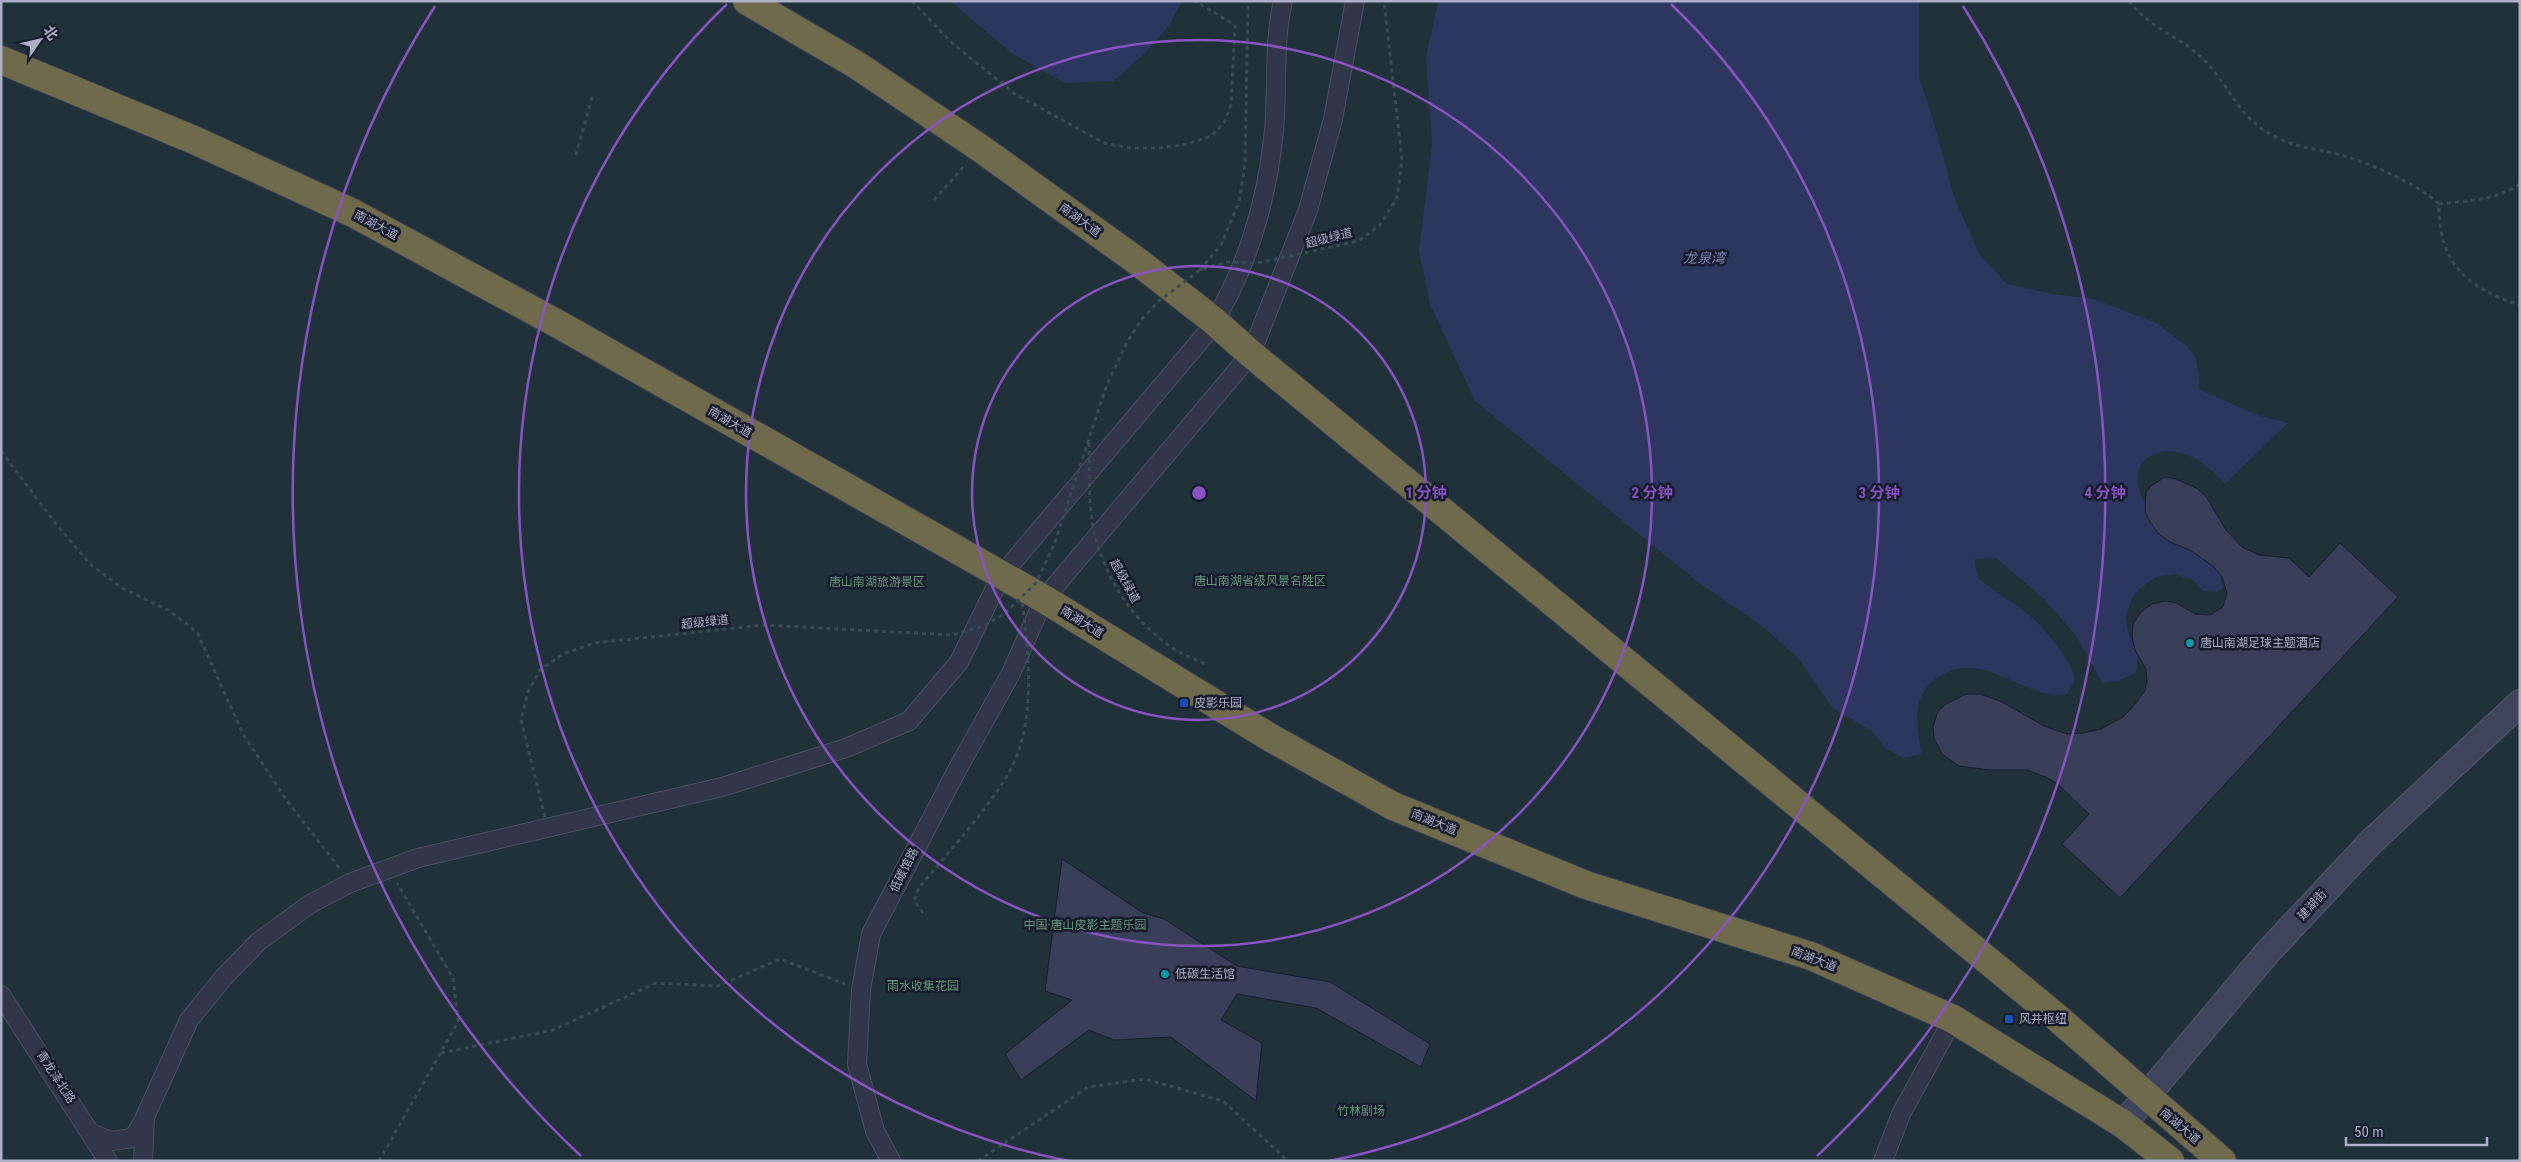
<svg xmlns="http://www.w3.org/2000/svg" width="2521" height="1162" font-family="'Roboto Condensed','Noto Sans SC',sans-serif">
	<rect width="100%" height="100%" fill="#1e2439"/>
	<rect fill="#20313a" x="1" y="1" width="2519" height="1160"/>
	<g fill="#2c365e">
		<path d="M950,1H1182L1170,24L1144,54L1114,81L1065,83L1013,54Z"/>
		<path d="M1438,1H1919V78L1932,116L1954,197L1979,254L2007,284L2053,294L2094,299L2156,323L2187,346L2196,358L2200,390L2260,416L2288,423L2225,484C2209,465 2176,439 2149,457C2122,475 2149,514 2165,530C2176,542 2207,553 2215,565C2219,571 2221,580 2223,587L2218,592L2203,591L2194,581L2175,574L2156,577L2139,589L2131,600L2126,618L2128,631L2138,657L2136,673L2120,680L2102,683L2077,637L2045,600L1996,558L1975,559L1977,577C1992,590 2008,599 2024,611C2039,621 2067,655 2073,672C2076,680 2072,687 2067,694C2023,701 1985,648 1940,676C1909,695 1918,723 1921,754L1903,758L1885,748L1873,732L1832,707L1798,658L1762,626L1698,582L1475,401L1430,304L1419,251L1432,143L1426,57Z"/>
	</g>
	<g fill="#393f59" stroke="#191e30">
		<path d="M2165,477L2176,479L2198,489L2207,498L2226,530L2242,547L2259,555L2289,558L2309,577L2340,543L2398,597L2120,898L2062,844L2089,814L2059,785L2046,777L2027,770H1990L1959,766L1942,754L1934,738L1933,727L1938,711L1946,704L1966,694H1980L2000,701L2044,726L2067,734L2084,733L2101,729L2123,717L2131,709L2145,691L2147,680L2146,669L2135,650L2132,636L2133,624L2141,612L2152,604L2166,601L2176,603L2195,614L2210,615L2223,607L2227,593L2222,577L2213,566L2190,550L2170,542L2159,534L2150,522L2145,511L2146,493L2151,486Z"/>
		<path d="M1062,859L1143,913L1164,919L1237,966L1330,982L1430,1044L1421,1067L1316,1008L1237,994L1221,1020L1262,1043L1256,1101L1171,1037L1114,1040L1089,1030L1021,1080L1005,1054L1072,1000L1045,991Z"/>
	</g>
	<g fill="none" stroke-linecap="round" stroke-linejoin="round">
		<defs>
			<g id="street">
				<path d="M1,995L108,1161"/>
				<path d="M93,1134L111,1141L133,1138L144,1120"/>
				<path d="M143,1161L145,1117L189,1020L223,978L258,942L310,904L350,883L418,858L722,787L846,748L909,721L959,662L1001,576L1205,335C1246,276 1267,201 1274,131C1278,87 1273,44 1283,1"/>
				<path d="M891,1161L875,1131L857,1064L861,990L871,934L957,770L1011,673L1044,599L1251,354L1308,210L1333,119L1355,1"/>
				<path d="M1883,1161L1901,1114L1953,1019"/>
			</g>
			<path id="secondary" d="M2123,1124L2267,953L2371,842L2520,703"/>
			<g id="highway">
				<path d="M747,1L855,64L980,148L1137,261L1214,321L1251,354L2054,1015L2222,1161"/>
				<path d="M1,60L194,140L353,213L558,324L1044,599L1271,738L1393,806L1586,885L1811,956L1953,1019L2123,1124L2170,1161"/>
			</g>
		</defs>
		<use href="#street" stroke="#4c5164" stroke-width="20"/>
		<use href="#secondary" stroke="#4c5164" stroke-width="28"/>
		<use href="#highway" stroke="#393e51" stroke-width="30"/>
		<g stroke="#3a4d54" stroke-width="3" stroke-dasharray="4 4" stroke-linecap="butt">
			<path d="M912,1L952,43L1015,94L1104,143L1130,148H1161L1187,144L1211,136L1224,123L1231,105L1235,25L1195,1"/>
			<path d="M2129,1C2151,30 2183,37 2206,62C2233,91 2239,120 2278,138C2302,149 2318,149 2341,155C2372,164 2416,183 2439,204C2438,262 2466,288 2520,305"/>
			<path d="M576,155L592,97"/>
			<path d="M934,200L965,165"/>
			<path d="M2439,204C2467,201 2496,200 2520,184"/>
			<path d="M1200,270L1221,245L1239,202L1245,165L1248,1"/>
			<path d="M1,451L56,524L90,564L122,588L168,610L197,632L243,734L285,798L340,869"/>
			<path d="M441,1053L553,1030L656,983L718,986L780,959L845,984"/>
			<path d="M379,1161L458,1022L453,978L397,883"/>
			<path d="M978,1161L1088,1087L1145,1079L1223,1101L1288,1161"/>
		</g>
		<use href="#street" stroke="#313649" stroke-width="18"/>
		<use href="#secondary" stroke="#3f445d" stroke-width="25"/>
		<use href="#highway" stroke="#706a4d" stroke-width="28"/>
		<g stroke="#3a4d54" stroke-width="3" stroke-dasharray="4 4" stroke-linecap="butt">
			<path d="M1089,443C1089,462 1089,482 1090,501C1093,559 1124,614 1171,647C1181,654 1194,659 1205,664"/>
			<path d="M545,817L521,720L528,692L540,670L563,654L594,643L764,625L952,635L981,627L1004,614L1036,583L1054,545L1106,387L1126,344L1141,320L1159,301L1200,270L1227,262L1258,263L1358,241L1380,225L1397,198L1402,160L1384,1"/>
			<path d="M923,913L914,900L919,888C948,851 1008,790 1020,747C1034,700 1028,647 1022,600"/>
		</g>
	</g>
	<g fill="none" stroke="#8954c1" stroke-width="2.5">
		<circle cx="1199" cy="493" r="227"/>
		<circle cx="1199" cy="493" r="453"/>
		<path d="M1069 1161A680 680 0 0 1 727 4M1671 4A680 680 0 0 1 1329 1161"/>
		<path d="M581 1156A906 906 0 0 1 435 6M1963 6A906 906 0 0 1 1817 1156"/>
	</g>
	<g fill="#0f9aa8" stroke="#171c2d" stroke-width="2">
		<circle cx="2190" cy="643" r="5"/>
		<circle cx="1165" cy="974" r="5"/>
	</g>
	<g fill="#1a4fb4" stroke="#171c2d" stroke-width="2">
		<rect x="1179" y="698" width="10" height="10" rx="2.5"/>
		<rect x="2004" y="1014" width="10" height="10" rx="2.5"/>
	</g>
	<g text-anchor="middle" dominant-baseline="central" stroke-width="5" stroke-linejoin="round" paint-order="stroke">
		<g font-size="12" fill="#abb0c6" stroke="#171c2d">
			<text transform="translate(1080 220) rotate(36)">南湖大道</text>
			<text transform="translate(376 225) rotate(28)">南湖大道</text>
			<text transform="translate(1329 238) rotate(-14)">超级绿道</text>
			<text transform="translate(730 422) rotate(30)">南湖大道</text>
			<text transform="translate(1125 581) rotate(61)">超级绿道</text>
			<text transform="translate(705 622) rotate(-6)">超级绿道</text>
			<text transform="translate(1082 622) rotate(32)">南湖大道</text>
			<text transform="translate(1434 822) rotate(22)">南湖大道</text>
			<text transform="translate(904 870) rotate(-63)">低碳馆路</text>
			<text transform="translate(2312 905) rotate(-47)">建湖街</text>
			<text transform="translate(1814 959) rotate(21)">南湖大道</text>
			<text transform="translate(56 1077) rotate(57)">青龙泽北路</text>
			<text transform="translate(2180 1126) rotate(40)">南湖大道</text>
		</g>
		<g font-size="12" fill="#619979" stroke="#171c2d">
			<text x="1260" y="581">唐山南湖省级风景名胜区</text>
			<text x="877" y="582">唐山南湖旅游景区</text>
			<text x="1085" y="925">中国·唐山皮影主题乐园</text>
			<text x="923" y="986">雨水收集花园</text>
			<text x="1361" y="1111">竹林剧场</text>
		</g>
		<g font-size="12" fill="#abb0c6" stroke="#171c2d" text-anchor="start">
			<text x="2200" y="643">唐山南湖足球主题酒店</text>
			<text x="1194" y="703">皮影乐园</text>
			<text x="1175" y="974">低碳生活馆</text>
			<text x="2019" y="1019">风井枢纽</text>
		</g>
		<g font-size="14" font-style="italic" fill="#7885b6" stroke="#171c2d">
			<text x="1704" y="258">龙泉湾</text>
		</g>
	</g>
	<circle cx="1199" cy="493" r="8" fill="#8954c1" stroke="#171c2d" stroke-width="2.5"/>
	<g font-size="15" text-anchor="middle" font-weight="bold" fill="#8954c1" stroke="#171c2d" stroke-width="5" stroke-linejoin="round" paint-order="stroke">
		<text x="1426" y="498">1 分钟</text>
		<text x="1652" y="498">2 分钟</text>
		<text x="1879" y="498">3 分钟</text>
		<text x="2105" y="498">4 分钟</text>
	</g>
	<rect width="2521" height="1162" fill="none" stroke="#abb0c6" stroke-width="5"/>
	<g transform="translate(40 40) rotate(56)" stroke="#171c2d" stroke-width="4" paint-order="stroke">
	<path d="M0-4L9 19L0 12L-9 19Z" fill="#abb0c6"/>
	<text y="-8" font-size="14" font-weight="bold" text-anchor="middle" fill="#abb0c6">北</text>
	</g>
	<path d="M2346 1137v8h141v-8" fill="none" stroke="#abb0c6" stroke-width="2.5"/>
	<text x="2354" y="1137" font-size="15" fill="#abb0c6" stroke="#171c2d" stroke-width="4" paint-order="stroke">50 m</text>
</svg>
